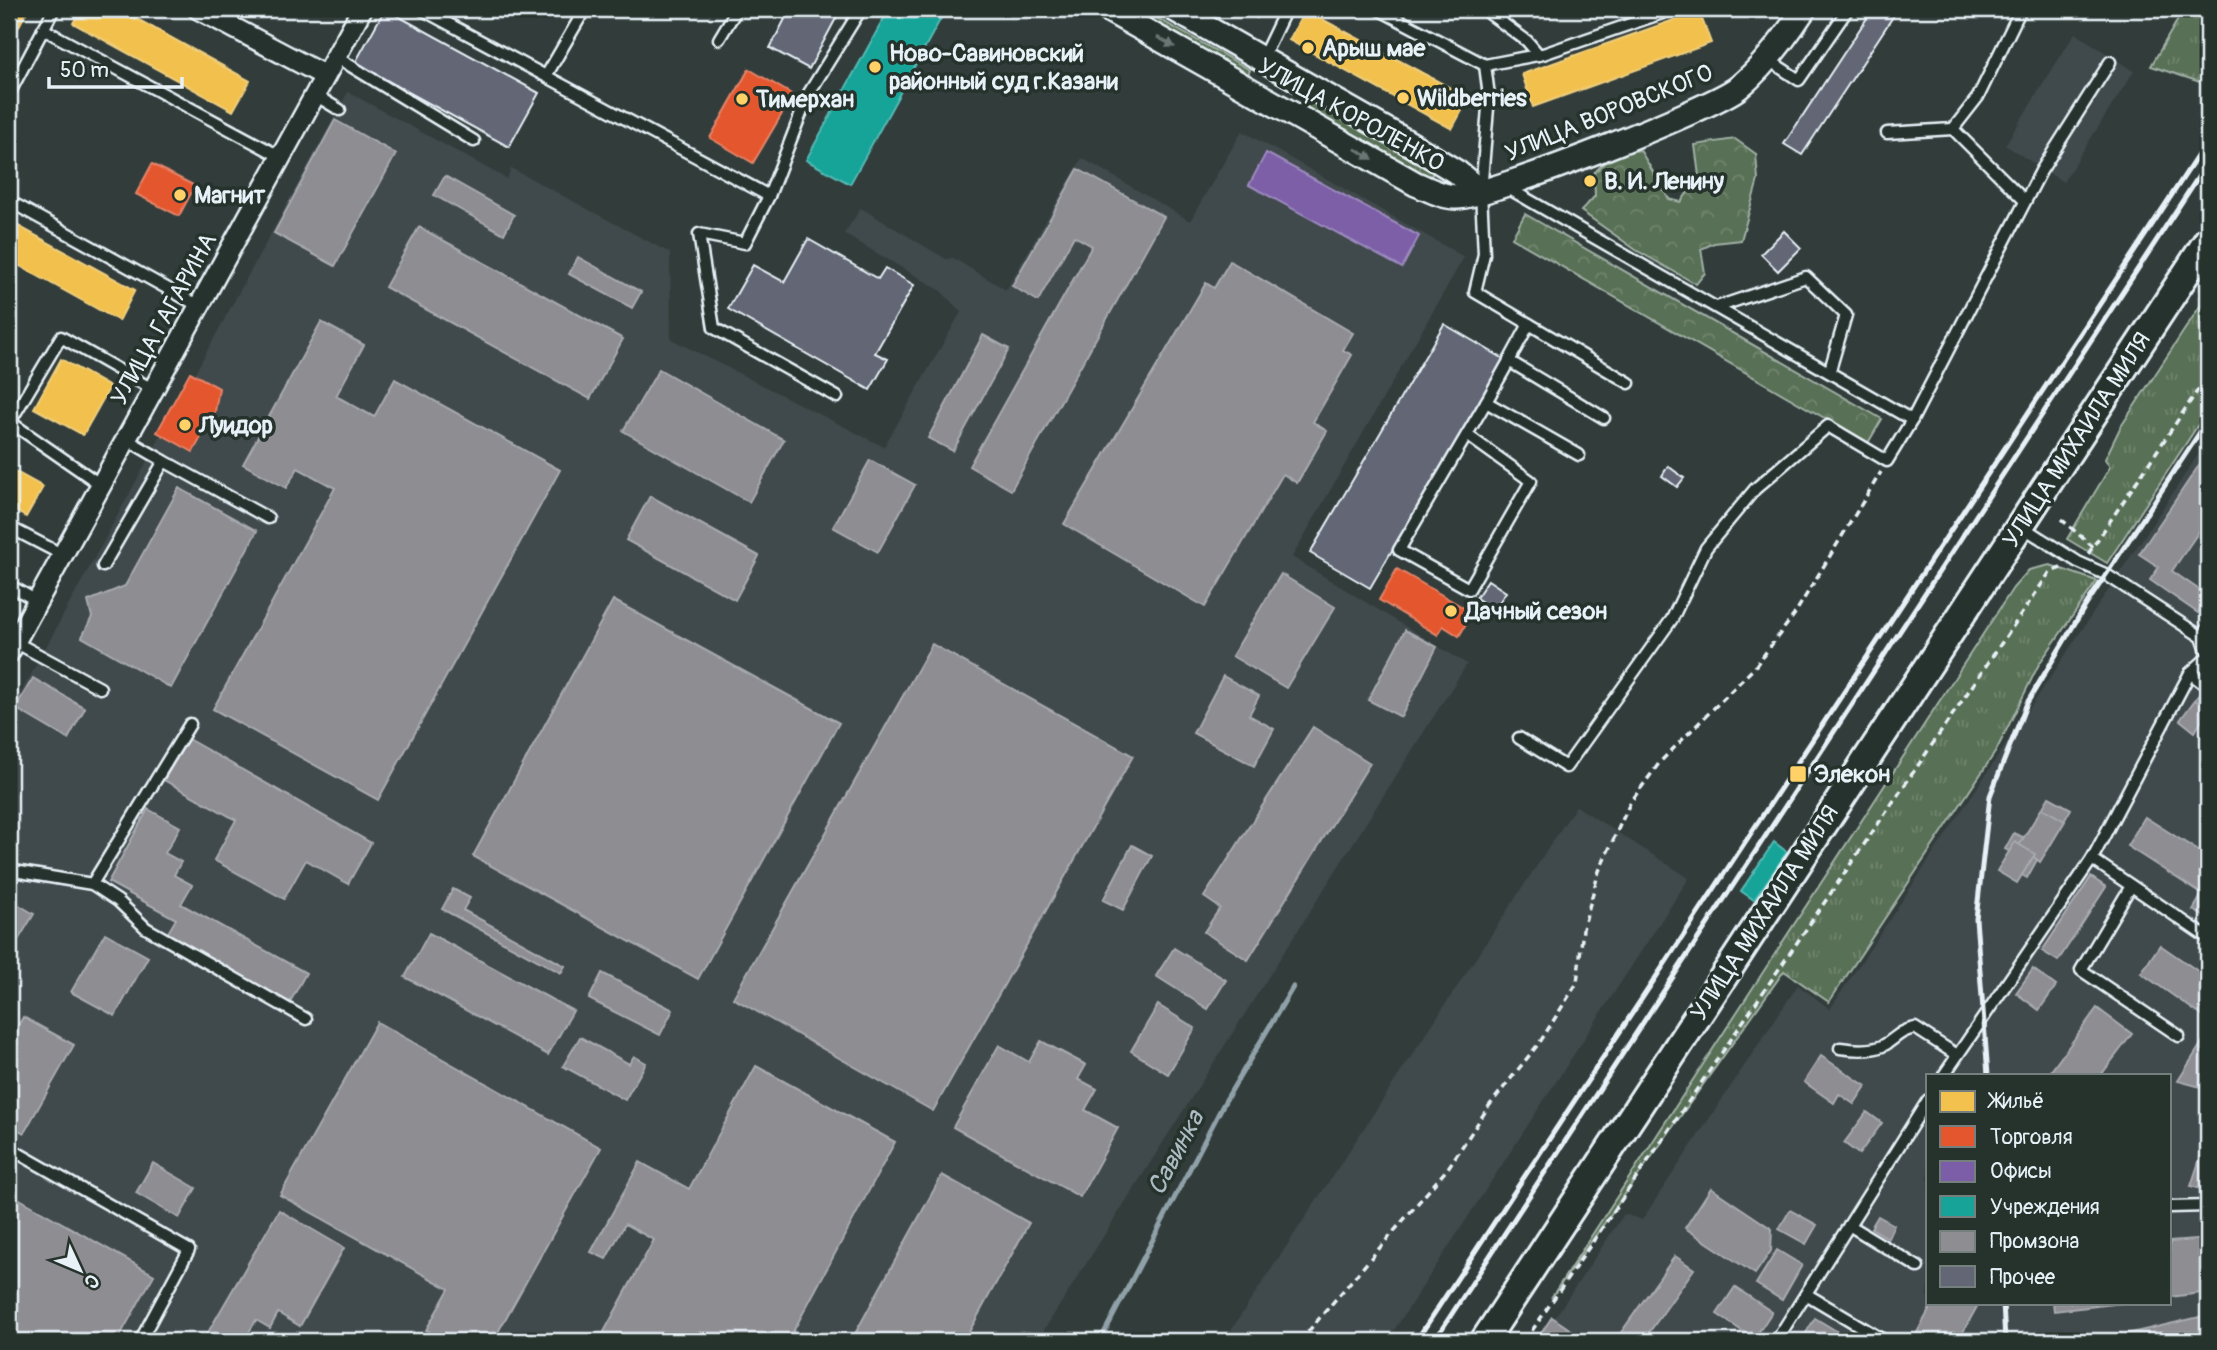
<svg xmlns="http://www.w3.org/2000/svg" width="2217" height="1350" font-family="Pangolin,sans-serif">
	<defs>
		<pattern id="grass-tufts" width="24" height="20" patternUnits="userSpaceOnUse" patternTransform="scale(1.75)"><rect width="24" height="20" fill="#597055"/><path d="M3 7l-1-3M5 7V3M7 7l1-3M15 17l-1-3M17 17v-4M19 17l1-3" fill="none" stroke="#71856e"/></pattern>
		<pattern id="forest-crowns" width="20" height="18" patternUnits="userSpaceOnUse" patternTransform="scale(1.75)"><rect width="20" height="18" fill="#597055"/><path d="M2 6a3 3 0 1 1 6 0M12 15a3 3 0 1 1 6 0" fill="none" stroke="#71856e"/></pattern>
	</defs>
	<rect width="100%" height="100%" fill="#323d3b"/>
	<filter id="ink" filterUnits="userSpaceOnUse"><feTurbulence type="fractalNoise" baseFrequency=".0143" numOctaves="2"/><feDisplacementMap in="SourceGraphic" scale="14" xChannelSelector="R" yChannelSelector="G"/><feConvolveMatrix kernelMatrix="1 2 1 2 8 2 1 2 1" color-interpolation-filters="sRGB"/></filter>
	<g filter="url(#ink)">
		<g fill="#41494c" fill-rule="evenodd">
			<path d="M2075,33L2134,71L2063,182L2005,145Z"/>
			<path d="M348,92L507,179L511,168L670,253L671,339L884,447L961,312L940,290L844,234L861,208L946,259L953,258L1006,290L1082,158L1190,221L1242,131L1464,257L1292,557L1467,664L1037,1341H9V715Z"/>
			<path d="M2208,440V1341H1539L1624,1214L1642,1220L1798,985L1830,1009ZM1928,1075H2170V1303H1928Z"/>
			<path d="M1576,806L1689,878L1387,1341H1224Z"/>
		</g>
		<g fill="url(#grass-tufts)" stroke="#a0b0a6" stroke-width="2">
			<path d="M1126,9H1141L1250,70L1247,77Z"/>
			<path d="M2184,9H2208V69L2200,82L2151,66Z"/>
			<path d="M1307,100L1434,171L1430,178L1303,108Z"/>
			<path d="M2208,294V410L2107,563L2067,539L2110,467L2105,459L2120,428Z"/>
			<path d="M2050,565L2097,581L2039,664L1996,751L1829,1002L1784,971L1551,1298L2013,588L2029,570Z"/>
		</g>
		<g fill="url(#forest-crowns)" stroke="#a0b0a6" stroke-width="2">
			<path d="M1735,139L1756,154L1758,180L1741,240L1714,243L1701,249L1705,273L1696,284L1636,250L1581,211L1595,196L1594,173L1613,154L1640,150L1669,199L1681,202L1699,176L1695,145Z"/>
			<path d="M1525,214L1882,419L1868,443L1512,238Z"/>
		</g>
		<g fill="#f2c14e" stroke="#efcf81" stroke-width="2">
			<path d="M9,9H28L9,45Z"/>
			<path d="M81,9H119L250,81L233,111L73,23Z"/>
			<path d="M1239,9H1262L1257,18Z"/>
			<path d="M1305,10L1469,98L1452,129L1289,40Z"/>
			<path d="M1699,11L1711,43L1533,107L1522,74Z"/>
			<path d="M9,221L135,290L119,321L9,260Z"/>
			<path d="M61,359L110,387L83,435L34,408Z"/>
			<path d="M9,468L43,487L26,517L9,508Z"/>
		</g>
		<g fill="#e4572e" stroke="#e5856b" stroke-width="2">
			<path d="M749,69L793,95L753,163L710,138Z"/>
			<path d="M152,164L195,186L179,216L136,194Z"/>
			<path d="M190,372L219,388L215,412L193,452L157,432Z"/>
			<path d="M1397,569L1473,613L1459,636L1443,626L1438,635L1379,600Z"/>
		</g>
		<path fill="#7b5ea7" stroke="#9c8abf" stroke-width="2" d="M1266,153L1419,236L1402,268L1249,185Z"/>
		<g fill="#17a398" stroke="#56bab5" stroke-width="2">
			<path d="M889,9H946L850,184L806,160Z"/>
			<path d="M1774,842L1787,852L1754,900L1741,891Z"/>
		</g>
		<g fill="#8d8d92" stroke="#a8abb1" stroke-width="2">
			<path d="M335,120L396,154L335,266L274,233Z"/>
			<path d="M1078,169L1164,217L1011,490L969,466L1092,246L1074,236L1038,301L1012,286Z"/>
			<path d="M445,176L514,215L504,234L434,195Z"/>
			<path d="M419,227L623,339L590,399L385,287Z"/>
			<path d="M578,257L641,292L632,308L569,274Z"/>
			<path d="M1230,261L1353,333L1343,350L1352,355L1313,422L1327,431L1297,483L1283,474L1205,607L1064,524L1206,283L1214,288Z"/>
			<path d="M321,322L364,345L336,396L374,417L395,379L560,470L378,800L213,709L335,488L298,468L286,488L243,464Z"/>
			<path d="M983,335L1009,349L953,451L928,438Z"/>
			<path d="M659,369L784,440L749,502L623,431Z"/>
			<path d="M2208,452V518L2172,571L2208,596L2198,613L2150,580L2159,567L2139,554Z"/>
			<path d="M870,460L915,485L878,552L833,527Z"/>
			<path d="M179,488L257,531L171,688L82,637L92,617L88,601L125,586Z"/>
			<path d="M650,496L759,556L735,600L626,540Z"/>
			<path d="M1281,574L1335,607L1286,688L1232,656Z"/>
			<path d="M613,600L839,723L698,979L473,856Z"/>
			<path d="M1405,630L1437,647L1401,717L1368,700Z"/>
			<path d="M932,644L1133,756L933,1111L733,998Z"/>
			<path d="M1223,676L1259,696L1249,715L1274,729L1254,766L1193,733Z"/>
			<path d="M33,678L85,708L68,739L15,708Z"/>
			<path d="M2203,689L2208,693V702L2204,707L2195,700Z"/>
			<path d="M2195,700L2208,710L2195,732L2180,720Z"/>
			<path d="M1313,727L1370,763L1248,960L1204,932L1220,908L1204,897Z"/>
			<path d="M188,739L371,843L348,884L306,860L284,899L214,860L236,820L164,780Z"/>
			<path d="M2049,797L2071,809L2047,851L2043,849L2027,878L2004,865L2012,853L2005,849L2014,833L2025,838Z"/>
			<path d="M2042,808L2065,821L2040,862L2019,845Z"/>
			<path d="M148,809L180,827L165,853L181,862L174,875L192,885L181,904L306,973L289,1004L166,936L176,919L108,882Z"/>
			<path d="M2145,817L2208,857V884L2202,894L2127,846Z"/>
			<path d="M2015,842L2035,854L2017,883L1997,871Z"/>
			<path d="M1132,845L1152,856L1123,910L1103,900Z"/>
			<path d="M2091,877L2106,887L2058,961L2042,951Z"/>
			<path d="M2208,884V919L2193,910Z"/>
			<path d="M453,889L470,898L463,910L565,966L561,973L442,909Z"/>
			<path d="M9,899L34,914L9,955Z"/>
			<path d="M105,933L148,957L115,1016L71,992Z"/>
			<path d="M429,933L573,1011L548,1055L405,977Z"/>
			<path d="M2160,945L2208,978V1011L2204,1017L2141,973Z"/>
			<path d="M1174,948L1226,980L1208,1009L1156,976Z"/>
			<path d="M2033,969L2056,986L2039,1010L2016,993Z"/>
			<path d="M602,973L673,1010L660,1035L589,999Z"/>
			<path d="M1158,1005L1195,1028L1168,1074L1131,1051Z"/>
			<path d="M2097,1008L2132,1034L2101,1075H2048Z"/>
			<path d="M23,1017L74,1045L24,1133L9,1125V1042Z"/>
			<path d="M377,1022L601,1148L493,1341H447L426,1330L449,1289L280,1195Z"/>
			<path d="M2208,1033V1089L2178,1081Z"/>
			<path d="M580,1037L629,1064L634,1056L646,1063L625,1100L563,1066Z"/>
			<path d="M1041,1041L1086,1065L1078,1079L1097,1089L1085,1110L1118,1128L1080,1197L953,1127L999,1045L1029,1062Z"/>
			<path d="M1821,1056L1866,1086L1854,1104L1839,1094L1834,1103L1804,1082Z"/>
			<path d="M756,1066L895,1142L788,1341H599L654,1240L625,1224L606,1259L591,1252L640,1162L689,1189Z"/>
			<path d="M1867,1112L1882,1123L1859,1154L1844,1143Z"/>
			<path d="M2208,1134V1191L2191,1186Z"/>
			<path d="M153,1163L196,1188L179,1218L136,1193Z"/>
			<path d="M942,1175L1029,1223L964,1341H851Z"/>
			<path d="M1711,1188L1772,1229L1771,1251L1755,1274L1685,1228Z"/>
			<path d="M9,1193L154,1275L117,1341H9Z"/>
			<path d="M279,1210L344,1248L300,1326L278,1313L270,1328L256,1320L244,1341H203Z"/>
			<path d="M1790,1210L1817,1225L1806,1244L1779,1229Z"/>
			<path d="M1878,1216L1894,1225L1888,1238L1871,1228Z"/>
			<path d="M2208,1239V1292L2170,1297V1242Z"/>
			<path d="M1777,1250L1802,1265L1782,1300L1756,1284Z"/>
			<path d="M1675,1256L1694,1269L1643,1341H1615Z"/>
			<path d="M1735,1287L1772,1312L1754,1339L1717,1314Z"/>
			<path d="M1933,1303H1979L1958,1341H1920L1914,1338Z"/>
			<path d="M2053,1303H2123L2054,1311Z"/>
			<path d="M2208,1315V1338L2193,1341H2097Z"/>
			<path d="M1552,1317L1577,1334L1572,1341H1536Z"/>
			<path d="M1815,1318L1853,1341H1801Z"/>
		</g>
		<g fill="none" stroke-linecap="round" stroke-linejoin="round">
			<path stroke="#90a1a9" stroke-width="5" d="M1100,1341L1224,1103L1293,987"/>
		</g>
		<g fill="#636674" stroke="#e8f1f8" stroke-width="2">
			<path d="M385,9L539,93L509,147L355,63Z"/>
			<path d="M777,9H841L809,69L770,48L785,19L774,13Z"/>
			<path d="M1873,9H1898L1802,155L1784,144Z"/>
			<path d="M1784,231L1801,248L1778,271L1761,254Z"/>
			<path d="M808,239L878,279L885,268L914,285L875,353L888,359L870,390L728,309L753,265L784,282Z"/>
			<path d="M1444,324L1504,359L1370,588L1310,553Z"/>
			<path d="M1668,466L1684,478L1677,487L1662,476Z"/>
			<path d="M1488,580L1506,592L1494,610L1476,598Z"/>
		</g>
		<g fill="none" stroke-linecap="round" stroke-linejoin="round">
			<defs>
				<g id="service">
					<path d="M421,9L769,196"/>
					<path d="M1378,9L1485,65L1543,54L1674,9"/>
					<path d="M1490,14L1527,41L1539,55"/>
					<path d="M43,29L281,157"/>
					<path d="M719,39L737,9"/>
					<path d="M336,57L474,141"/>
					<path d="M1766,58L1799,80L1848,9"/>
					<path d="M1262,59L1286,9"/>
					<path d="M1485,65L1489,96L1481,192L1484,254L1475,292L1629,383"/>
					<path d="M546,76L585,9"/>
					<path d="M9,94L54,9"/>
					<path d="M315,95L340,110"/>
					<path d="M1953,129L1978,97L2021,9"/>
					<path d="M1887,133L1953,129L2025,201"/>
					<path d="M1506,187L1912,420"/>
					<path d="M9,201L199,306"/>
					<path d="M1717,307L1806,277L1846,315L1830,370"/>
					<path d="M1529,324L1509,361L1604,418"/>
					<path d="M1509,361L1486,402L1579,455"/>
					<path d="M837,397L714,328L699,234L745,243L769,196L809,93L861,9"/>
					<path d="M1467,435L1531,481L1469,589L1399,550L1486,402"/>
					<path d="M164,461L268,518"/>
					<path d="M101,485L10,422L61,337L154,390"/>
					<path d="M2021,526L2078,562L2105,574L2202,637L2208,653"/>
					<path d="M9,527L63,555"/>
					<path d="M103,566L164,461L126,439"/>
					<path d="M9,585L37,601"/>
					<path d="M2202,637L2208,628"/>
					<path d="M15,642L100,688"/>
					<path d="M2208,657L2190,673L2092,859L2208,938"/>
					<path d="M2190,673L2208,687"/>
					<path d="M1519,738L1566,767L1672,619L1706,548L1755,489L1828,426L1887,461L1912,420L2041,171L2110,62"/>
					<path d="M9,879L14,871L92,884L118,901L146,928L306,1019"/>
					<path d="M92,884L190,724"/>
					<path d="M2131,886L2081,970L2179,1036"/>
					<path d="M1840,1048C1854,1050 1874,1052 1886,1044C1897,1037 1900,1031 1915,1028L1957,1055"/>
					<path d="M1944,1075L2092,859"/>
					<path d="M9,1148L189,1250L140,1341"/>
					<path d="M2170,1207L2208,1206"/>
					<path d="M1849,1225L1918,1267"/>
					<path d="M1806,1294L1885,1341"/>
					<path d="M1776,1341L1928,1100"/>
				</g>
				<g id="minor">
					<path d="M198,9L325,76"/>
					<path d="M9,653L362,9"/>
				</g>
				<g id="tertiary">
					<path d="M1107,9L1416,184C1429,189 1442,197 1457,197C1488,197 1714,108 1739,87C1764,66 1787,35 1804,9"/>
					<path d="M1174,9L1411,144L1458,173L1481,192"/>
				</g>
				<path id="secondary" d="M1484,1341L2208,240"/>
			</defs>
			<use href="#service" stroke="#e8f1f8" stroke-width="15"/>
			<use href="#minor" stroke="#e8f1f8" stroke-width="24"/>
			<use href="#tertiary" stroke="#e8f1f8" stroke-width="28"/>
			<use href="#secondary" stroke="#e8f1f8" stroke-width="32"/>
			<g stroke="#e8f1f8" stroke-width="3.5" stroke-dasharray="7 5" stroke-linecap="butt">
				<path d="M2061,519L2093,547"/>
				<path d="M2088,554L2208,375"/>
				<path d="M1300,1341L1448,1168L1489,1106L1540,1042L1577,983L1583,929L1599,871L1630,803L1660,762L1754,668L1794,615L1881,472"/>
				<path d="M1525,1341L2050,572L2064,567"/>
			</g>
			<use href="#service" stroke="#26332d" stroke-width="10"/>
			<use href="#minor" stroke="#26332d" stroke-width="19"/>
			<use href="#tertiary" stroke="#26332d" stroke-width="23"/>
			<use href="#secondary" stroke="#26332d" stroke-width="26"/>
			<g stroke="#e8f1f8" stroke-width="5">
				<path d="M1988,1075L1976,919L1990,796L2027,703L2084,608L2208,420"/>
				<path d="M2003,1303L2005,1341"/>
				<path d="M1416,1341L2208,140"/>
				<path d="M1434,1341L2208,162"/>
			</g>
		</g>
		<defs><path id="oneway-solid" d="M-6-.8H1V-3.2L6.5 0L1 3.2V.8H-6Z" transform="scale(1.75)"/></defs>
		<g fill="#6a7674">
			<use href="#oneway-solid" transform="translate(1166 42) rotate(29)"/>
			<use href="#oneway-solid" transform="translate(1364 154) rotate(30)"/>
		</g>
	</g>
	<g fill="#ffd166" stroke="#26332d" stroke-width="2.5">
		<circle cx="1308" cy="48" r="7"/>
		<circle cx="875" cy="67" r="7"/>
		<circle cx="1403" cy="98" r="7"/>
		<circle cx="742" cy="99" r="7"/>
		<circle cx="1590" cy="181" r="7"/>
		<circle cx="180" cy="195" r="7"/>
		<circle cx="185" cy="425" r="7"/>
		<circle cx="1451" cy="611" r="7"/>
		<rect x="1789" y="765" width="18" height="18" rx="3.5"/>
	</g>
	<g text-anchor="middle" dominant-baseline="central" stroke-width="7" stroke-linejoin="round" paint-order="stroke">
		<g font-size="24" font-weight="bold" fill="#e8f1f8" stroke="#26332d" text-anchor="start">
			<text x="1322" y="48">Арыш мае</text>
			<text x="889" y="53">Ново-Савиновский<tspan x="889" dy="28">районный суд г.Казани</tspan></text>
			<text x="1417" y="98">Wildberries</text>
			<text x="756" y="99">Тимерхан</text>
			<text x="1604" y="181">В. И. Ленину</text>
			<text x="194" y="195">Магнит</text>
			<text x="199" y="425">Луидор</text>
			<text x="1465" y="611">Дачный сезон</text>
			<text x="1814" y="774">Элекон</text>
		</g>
		<g font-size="24" fill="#e8f1f8" stroke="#26332d">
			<text transform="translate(1609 113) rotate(-22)">УЛИЦА ВОРОВСКОГО</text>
			<text transform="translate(1351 115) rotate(29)">УЛИЦА КОРОЛЕНКО</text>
			<text transform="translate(164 319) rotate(-61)">УЛИЦА ГАГАРИНА</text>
			<text transform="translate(2077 440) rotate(-57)">УЛИЦА МИХАИЛА МИЛЯ</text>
			<text transform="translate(1765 913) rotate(-57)">УЛИЦА МИХАИЛА МИЛЯ</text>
		</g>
		<g font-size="26" font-style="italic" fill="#adbcc3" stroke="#26332d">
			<text transform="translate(1176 1153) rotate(-62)">Савинка</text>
		</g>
	</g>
	<rect width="2217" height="1350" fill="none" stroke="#26332d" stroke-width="35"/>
	<rect x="18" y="18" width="2182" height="1315" fill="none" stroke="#e8f1f8" stroke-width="2.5" filter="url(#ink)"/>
	<rect x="1926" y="1074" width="245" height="231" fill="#26332d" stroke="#747f7e" stroke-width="2"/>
	<rect x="1940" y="1091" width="35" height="21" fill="#f2c14e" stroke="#747f7e" stroke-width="2"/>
	<text x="1990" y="1108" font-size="21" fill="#e8f1f8">Жильё</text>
	<rect x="1940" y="1126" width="35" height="21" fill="#e4572e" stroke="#747f7e" stroke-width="2"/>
	<text x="1990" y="1144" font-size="21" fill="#e8f1f8">Торговля</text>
	<rect x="1940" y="1161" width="35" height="21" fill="#7b5ea7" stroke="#747f7e" stroke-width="2"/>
	<text x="1990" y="1178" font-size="21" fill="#e8f1f8">Офисы</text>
	<rect x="1940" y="1196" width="35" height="21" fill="#17a398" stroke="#747f7e" stroke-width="2"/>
	<text x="1990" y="1214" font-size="21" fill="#e8f1f8">Учреждения</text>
	<rect x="1940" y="1231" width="35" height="21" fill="#8d8d92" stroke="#747f7e" stroke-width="2"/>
	<text x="1990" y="1248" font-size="21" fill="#e8f1f8">Промзона</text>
	<rect x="1940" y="1266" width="35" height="21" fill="#636674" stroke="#747f7e" stroke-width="2"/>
	<text x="1990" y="1284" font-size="21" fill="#e8f1f8">Прочее</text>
	<g transform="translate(80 1270) rotate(134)" stroke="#26332d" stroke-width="5" paint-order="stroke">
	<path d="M0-5L12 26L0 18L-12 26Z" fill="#e8f1f8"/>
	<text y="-10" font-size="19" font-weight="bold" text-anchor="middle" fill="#e8f1f8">С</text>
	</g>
	<path d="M49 77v10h133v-10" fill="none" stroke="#e8f1f8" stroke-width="3.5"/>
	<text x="60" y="77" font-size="21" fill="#e8f1f8" stroke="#26332d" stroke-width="5" paint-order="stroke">50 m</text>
</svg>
